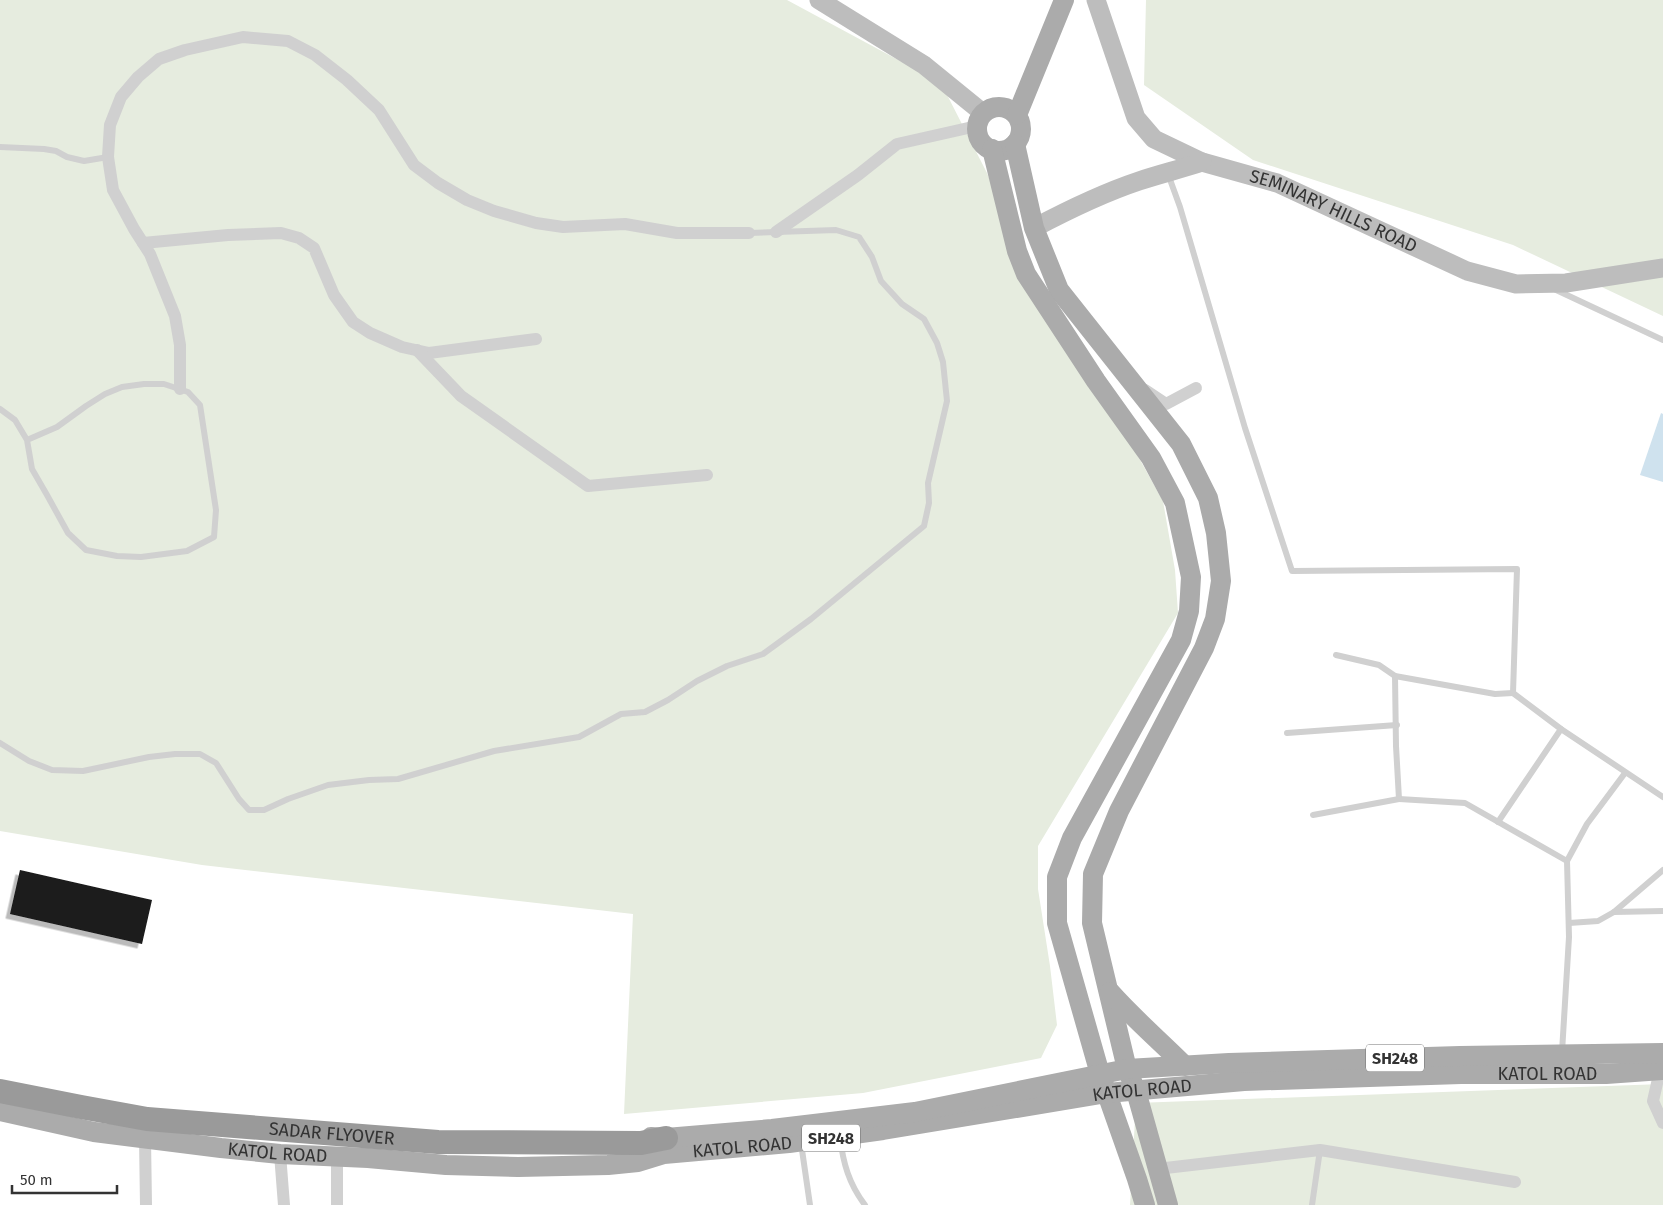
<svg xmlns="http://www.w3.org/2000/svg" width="1663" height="1205" font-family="'Fira Sans',sans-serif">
	<defs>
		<filter id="shadow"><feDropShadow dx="-4.5" dy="4.5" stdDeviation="0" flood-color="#0004"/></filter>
	</defs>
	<rect width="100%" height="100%" fill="#fff"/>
	<g fill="#e6ecdf">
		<path d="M0,0H787L941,83L987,173L1005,218L1163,501L1175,570L1178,613L1038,846V889L1050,966L1057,1025L1041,1058L863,1093L624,1114L633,914L202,865L0,831Z"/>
		<path d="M1146,0H1663V316L1513,245L1253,160L1144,85Z"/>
		<path d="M1663,1084V1205H1130L1136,1103Z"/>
	</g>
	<path fill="#cfe2ee" d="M1661,413L1663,414V482L1640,475Z"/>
	<path fill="#1a1a1a" filter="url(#shadow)" d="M20,870L152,900L142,944L10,914Z"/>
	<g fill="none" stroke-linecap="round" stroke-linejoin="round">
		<g stroke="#d0d0d0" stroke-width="6">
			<path d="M0,147L44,149L56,151L67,157L84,161L108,157"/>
			<path d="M1168,174L1180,207L1245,428L1292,571L1517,569L1513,693L1561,729L1663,797"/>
			<path d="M1554,289L1663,340"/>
			<path d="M0,409L15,420L27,440L32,469L47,495L68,533L86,550L117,556L141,557L187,551L214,537L216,510L200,405L188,392L164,384H144L122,387L105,394L86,406L57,427L27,440"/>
			<path d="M1336,655L1379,665L1395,676"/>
			<path d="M1287,733L1397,725"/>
			<path d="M0,743L29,761L52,770L83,771L149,757L175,754H200L216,763L239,799L249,810H264L288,799L328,785L369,780L398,779L494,751L579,737L621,714L645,712L668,700L697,681L727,666L763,654L811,619L924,526L929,503L928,483L947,401L943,362L937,343L924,319L902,304L881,281L872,257L859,237L836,230L749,233"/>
			<path d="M1399,799L1465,803L1567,861"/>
			<path d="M1313,815L1399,799L1396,746L1395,676L1495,694L1513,693"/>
			<path d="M1498,822L1561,729"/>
			<path d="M1614,912L1663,911"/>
			<path d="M1569,923L1598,921L1614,912L1663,870"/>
			<path d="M1562,1052L1569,937L1567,861L1587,824L1625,773"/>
			<path d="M840,1137C843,1163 849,1184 865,1205"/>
			<path d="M801,1143L810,1205"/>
			<path d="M1312,1205L1320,1150"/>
		</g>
		<g stroke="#d0d0d0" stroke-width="12">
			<path d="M776,232L858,175L897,144L977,126"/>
			<path d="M143,243L228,235L281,233L299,238L314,248L334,295L353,322L370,333L402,347L429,353L536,339"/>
			<path d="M417,350L461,396L588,486L707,475"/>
			<path d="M180,389V345L175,316L150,254L134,229L113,190L108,157L110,125L121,97L138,77L159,59L185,50L243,37L288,41L315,55L347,80L379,110L414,165L438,183L467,200L494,211L536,223L563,227L625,224L677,233H749"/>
			<path d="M1145,390L1166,404L1196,388"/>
			<path d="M1656,1067L1660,1070L1653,1101L1663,1123"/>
			<path d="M145,1138L146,1205"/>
			<path d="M280,1154L284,1205"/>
			<path d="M337,1156V1205"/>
			<path d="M1157,1169L1320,1150L1515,1182"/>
		</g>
		<g stroke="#bdbdbd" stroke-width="19">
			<path d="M819,0L924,65L983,113"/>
			<path id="s1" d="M1096,0L1136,118L1154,139L1202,162L1277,183L1467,271L1516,284L1566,283L1663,268"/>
			<path d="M1034,228C1068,210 1103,193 1139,181C1160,174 1181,169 1202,162"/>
		</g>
		<g stroke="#ababab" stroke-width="20">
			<circle cx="999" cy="129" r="22"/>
			<path d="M1017,115L1064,0"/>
			<path d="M1015,144L1034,228L1059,290L1181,444L1208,498L1216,533L1221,581L1215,619L1204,648L1119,811L1093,874L1092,923L1127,1069L1136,1091L1168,1205"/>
			<path d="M992,149L1017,251L1026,274L1096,381L1151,458L1175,503L1191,577L1189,611L1181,640L1072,838L1057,877V923L1100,1074L1137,1179L1145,1205"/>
			<path d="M1110,992C1133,1018 1160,1041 1185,1066"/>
			<path id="s2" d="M0,1111L94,1132L221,1148L280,1154L368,1158L446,1165L518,1167L608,1165L638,1162L664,1154L789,1143L883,1130L1107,1093L1244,1081L1461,1074H1606L1663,1070"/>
			<path d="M651,1137L666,1138L772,1129L915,1112L1127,1069L1229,1063L1460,1056L1663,1053"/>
		</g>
		<path stroke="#9a9a9a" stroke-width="24" id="s3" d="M0,1091L81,1107L147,1119L438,1142L641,1143L666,1138"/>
	</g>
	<g text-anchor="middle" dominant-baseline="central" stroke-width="5" stroke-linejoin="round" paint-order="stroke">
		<g fill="#fff" stroke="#707070" stroke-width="1">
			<rect x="1366" y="1044.5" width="58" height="27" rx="4"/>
			<rect x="802" y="1124.5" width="58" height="27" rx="4"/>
		</g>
		<g font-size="16" font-weight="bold" fill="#333">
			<text x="1395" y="1058">SH248</text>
			<text x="831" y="1138">SH248</text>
		</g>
		<g font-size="18" fill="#333" stroke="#fff">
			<text stroke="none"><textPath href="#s1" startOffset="346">SEMINARY HILLS ROAD</textPath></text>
			<text stroke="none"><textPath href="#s2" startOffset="1558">KATOL ROAD</textPath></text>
			<text stroke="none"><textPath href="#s2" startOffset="1152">KATOL ROAD</textPath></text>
			<text stroke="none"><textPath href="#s3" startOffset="335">SADAR FLYOVER</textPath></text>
			<text stroke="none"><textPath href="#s2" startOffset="748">KATOL ROAD</textPath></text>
			<text stroke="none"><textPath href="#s2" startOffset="281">KATOL ROAD</textPath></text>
		</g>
	</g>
	<path d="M12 1185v8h105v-8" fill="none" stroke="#333333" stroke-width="2.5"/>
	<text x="20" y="1185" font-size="15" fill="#333333" stroke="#ffffff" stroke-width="4" paint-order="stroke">50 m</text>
</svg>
